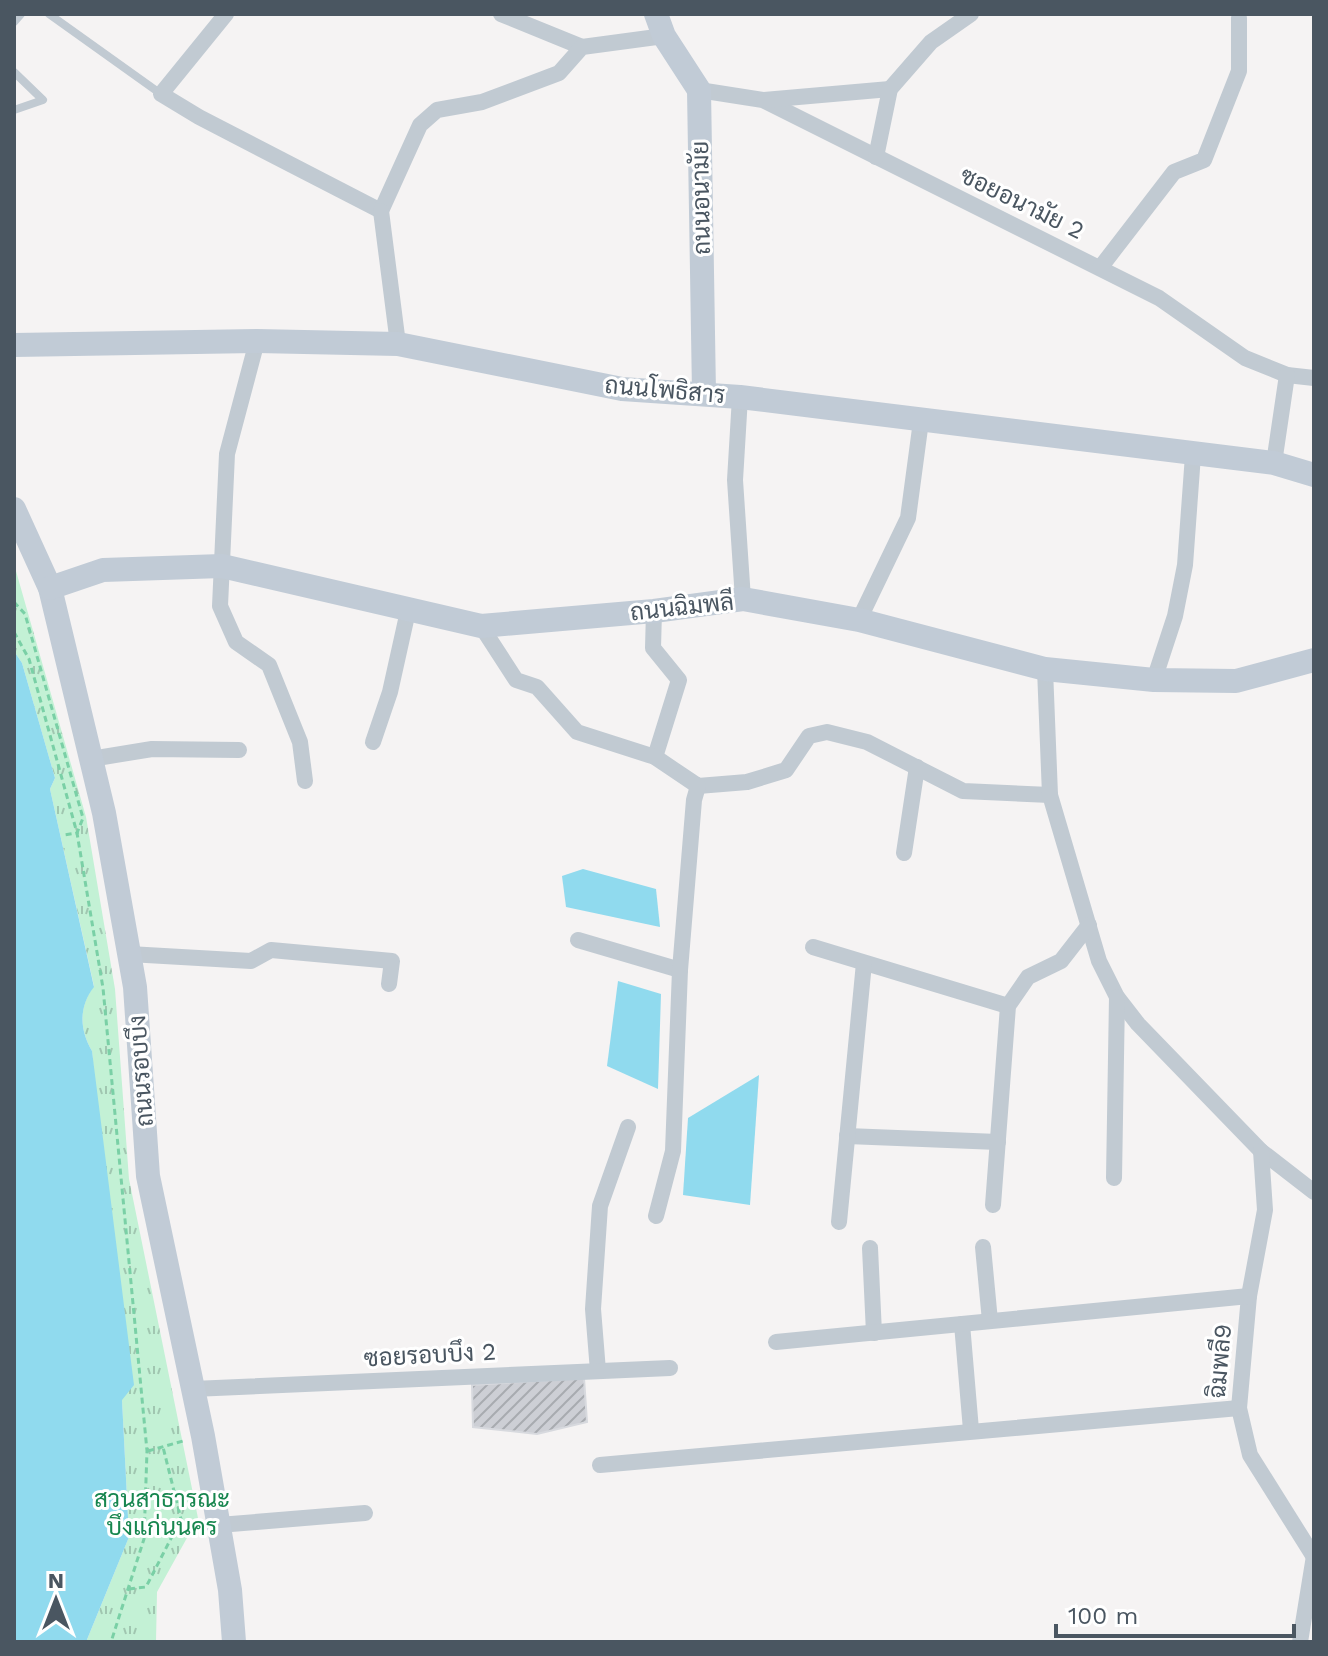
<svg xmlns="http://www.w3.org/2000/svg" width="1328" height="1656" font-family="'Work Sans',Sarabun,sans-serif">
	<defs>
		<pattern id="park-tufts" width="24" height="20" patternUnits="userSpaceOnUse" patternTransform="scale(2)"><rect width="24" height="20" fill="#c3f1d5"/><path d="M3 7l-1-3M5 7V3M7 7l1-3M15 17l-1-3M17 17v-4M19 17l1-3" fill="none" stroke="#a0c6b0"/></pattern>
		<pattern id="building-hatch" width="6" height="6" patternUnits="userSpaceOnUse" patternTransform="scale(2)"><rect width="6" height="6" fill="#cdcfd5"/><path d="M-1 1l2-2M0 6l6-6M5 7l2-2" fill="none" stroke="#a8abb0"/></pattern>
	</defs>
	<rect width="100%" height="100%" fill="#f5f3f3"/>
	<path fill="url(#park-tufts)" d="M14,564L86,817L115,989L129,1179L198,1518L157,1592L156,1642H86L129,1537L122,1400L92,1051C79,1029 79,1006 94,986L50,789L55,778L22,663L14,651Z"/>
	<g fill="#90daee">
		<path d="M14,651L22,663L55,778L50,789L94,987C79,1006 79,1029 92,1051L134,1385L122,1400L129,1537L86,1642H14Z"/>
		<path d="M583,869L656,889L660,927L566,907L562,876Z"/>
		<path d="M618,981L661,994L658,1089L607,1066Z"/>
		<path d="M759,1075L750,1205L683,1195L688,1118Z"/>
	</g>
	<path fill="url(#building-hatch)" stroke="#d7d9de" stroke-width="2" d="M584,1378L587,1422L537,1434L473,1427L472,1385Z"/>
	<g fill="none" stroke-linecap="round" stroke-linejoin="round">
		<g stroke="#7ad0a6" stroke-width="3" stroke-dasharray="6 4" stroke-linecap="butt">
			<path d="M14,602L25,614L83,818L77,833L64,835"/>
			<path d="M14,632L29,659L77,833L103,988L147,1451L144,1539L111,1642"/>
			<path d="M148,1451L183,1441"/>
			<path d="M129,1589L146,1587L181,1519L163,1447"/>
		</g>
		<g stroke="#c1cad2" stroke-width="8">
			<path d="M49,14L161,94"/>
			<path d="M14,22L21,14"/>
			<path d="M14,72L43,100L14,110"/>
		</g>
		<g stroke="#c1cad2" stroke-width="16">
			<path d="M226,14L161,94L199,117L381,211"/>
			<path d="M501,14L582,47"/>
			<path d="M699,90L763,100L1159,298L1245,358L1287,375L1314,378"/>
			<path d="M764,100L890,89"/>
			<path d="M876,157L890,89L931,42L971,14"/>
			<path d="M381,211L420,125L437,110L482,102L559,73L582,47L664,36"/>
			<path d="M381,211L398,344"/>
			<path d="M1100,268L1174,172L1204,160L1239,71V18"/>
			<path d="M257,341L227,454L220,606L236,642L269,665L300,742L305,781"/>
			<path d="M740,397L735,480L743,599"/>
			<path d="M1274,463L1287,375"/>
			<path d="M654,611L653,648L679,680L655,757"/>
			<path d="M859,620L908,518L921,421"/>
			<path d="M481,626L516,680L537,687L577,732L655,757L698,786L747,782L786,770L809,736L827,732L867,742L963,791L1050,795"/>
			<path d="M1045,669L1050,795L1099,961L1117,997L1138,1024L1261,1151L1314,1192"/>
			<path d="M1154,680L1175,616L1185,565L1193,455"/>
			<path d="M373,742L390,692L408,611"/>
			<path d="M91,759L152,749L239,750"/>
			<path d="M904,853L917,767"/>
			<path d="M578,940L680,970"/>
			<path d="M813,947L1008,1006"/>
			<path d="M129,954L251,961L271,950L392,961L389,984"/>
			<path d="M847,1136L998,1142"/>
			<path d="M1261,1151L1265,1210L1249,1296L1239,1408L1250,1455L1314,1557"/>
			<path d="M1114,1178L1117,997"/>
			<path d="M993,1205L1008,1006L1028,977L1061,961L1089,925"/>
			<path d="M656,1216L673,1151L680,970L694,800L698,786"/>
			<path d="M839,1222L864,963"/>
			<path d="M983,1247L990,1321"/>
			<path d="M870,1248L874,1333"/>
			<path d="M962,1324L971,1430"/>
			<path d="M776,1342L1249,1296"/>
			<path d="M598,1371L593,1309L600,1206L628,1127"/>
			<path d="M193,1389L670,1368"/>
			<path d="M600,1465L1239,1408"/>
			<path d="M219,1525L365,1513"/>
			<path d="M1300,1642L1314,1556"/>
		</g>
		<g stroke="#c1cbd6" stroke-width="24">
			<path d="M656,14L664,36L699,90L704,393"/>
			<path d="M14,345L257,341L398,344L622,389L740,397L1274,463L1314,475"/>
			<path d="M14,509L50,588L104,813L135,987L148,1176L203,1436L230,1590L234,1642"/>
			<path d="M50,588L103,570L222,566L481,626L654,611L743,599L859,620L1045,669L1154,680L1236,681L1314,660"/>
		</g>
	</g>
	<g text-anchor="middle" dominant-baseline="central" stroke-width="6" stroke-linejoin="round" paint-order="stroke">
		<g font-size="24" fill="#4a5661" stroke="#fff">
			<text transform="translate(701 198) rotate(-91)">ถนนอนามัย</text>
			<text transform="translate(1022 203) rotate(26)">ซอยอนามัย 2</text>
			<text transform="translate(665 390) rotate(5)">ถนนโพธิสาร</text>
			<text transform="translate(682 607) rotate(-6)">ถนนฉิมพลี</text>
			<text transform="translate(141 1071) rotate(-94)">ถนนรอบบึง</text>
			<text transform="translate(430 1355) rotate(-3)">ซอยรอบบึง 2</text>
			<text transform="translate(1220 1361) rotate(-85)">ฉิมพลี9</text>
		</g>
		<g font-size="24" fill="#17864f" stroke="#fff">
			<text x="162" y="1499">สวนสาธารณะ<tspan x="162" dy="28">บึงแก่นนคร</tspan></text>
		</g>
	</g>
	<rect width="1328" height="1656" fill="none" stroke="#4a5661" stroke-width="32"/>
	<g transform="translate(56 1600)" stroke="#ffffff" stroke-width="6" paint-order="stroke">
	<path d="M0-6L14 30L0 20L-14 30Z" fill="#4a5661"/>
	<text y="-12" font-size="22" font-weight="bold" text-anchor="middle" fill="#4a5661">N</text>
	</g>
	<path d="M1056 1624v12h238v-12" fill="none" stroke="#4a5661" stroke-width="4"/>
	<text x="1068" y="1624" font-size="24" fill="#4a5661" stroke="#ffffff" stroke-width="6" paint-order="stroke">100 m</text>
</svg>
